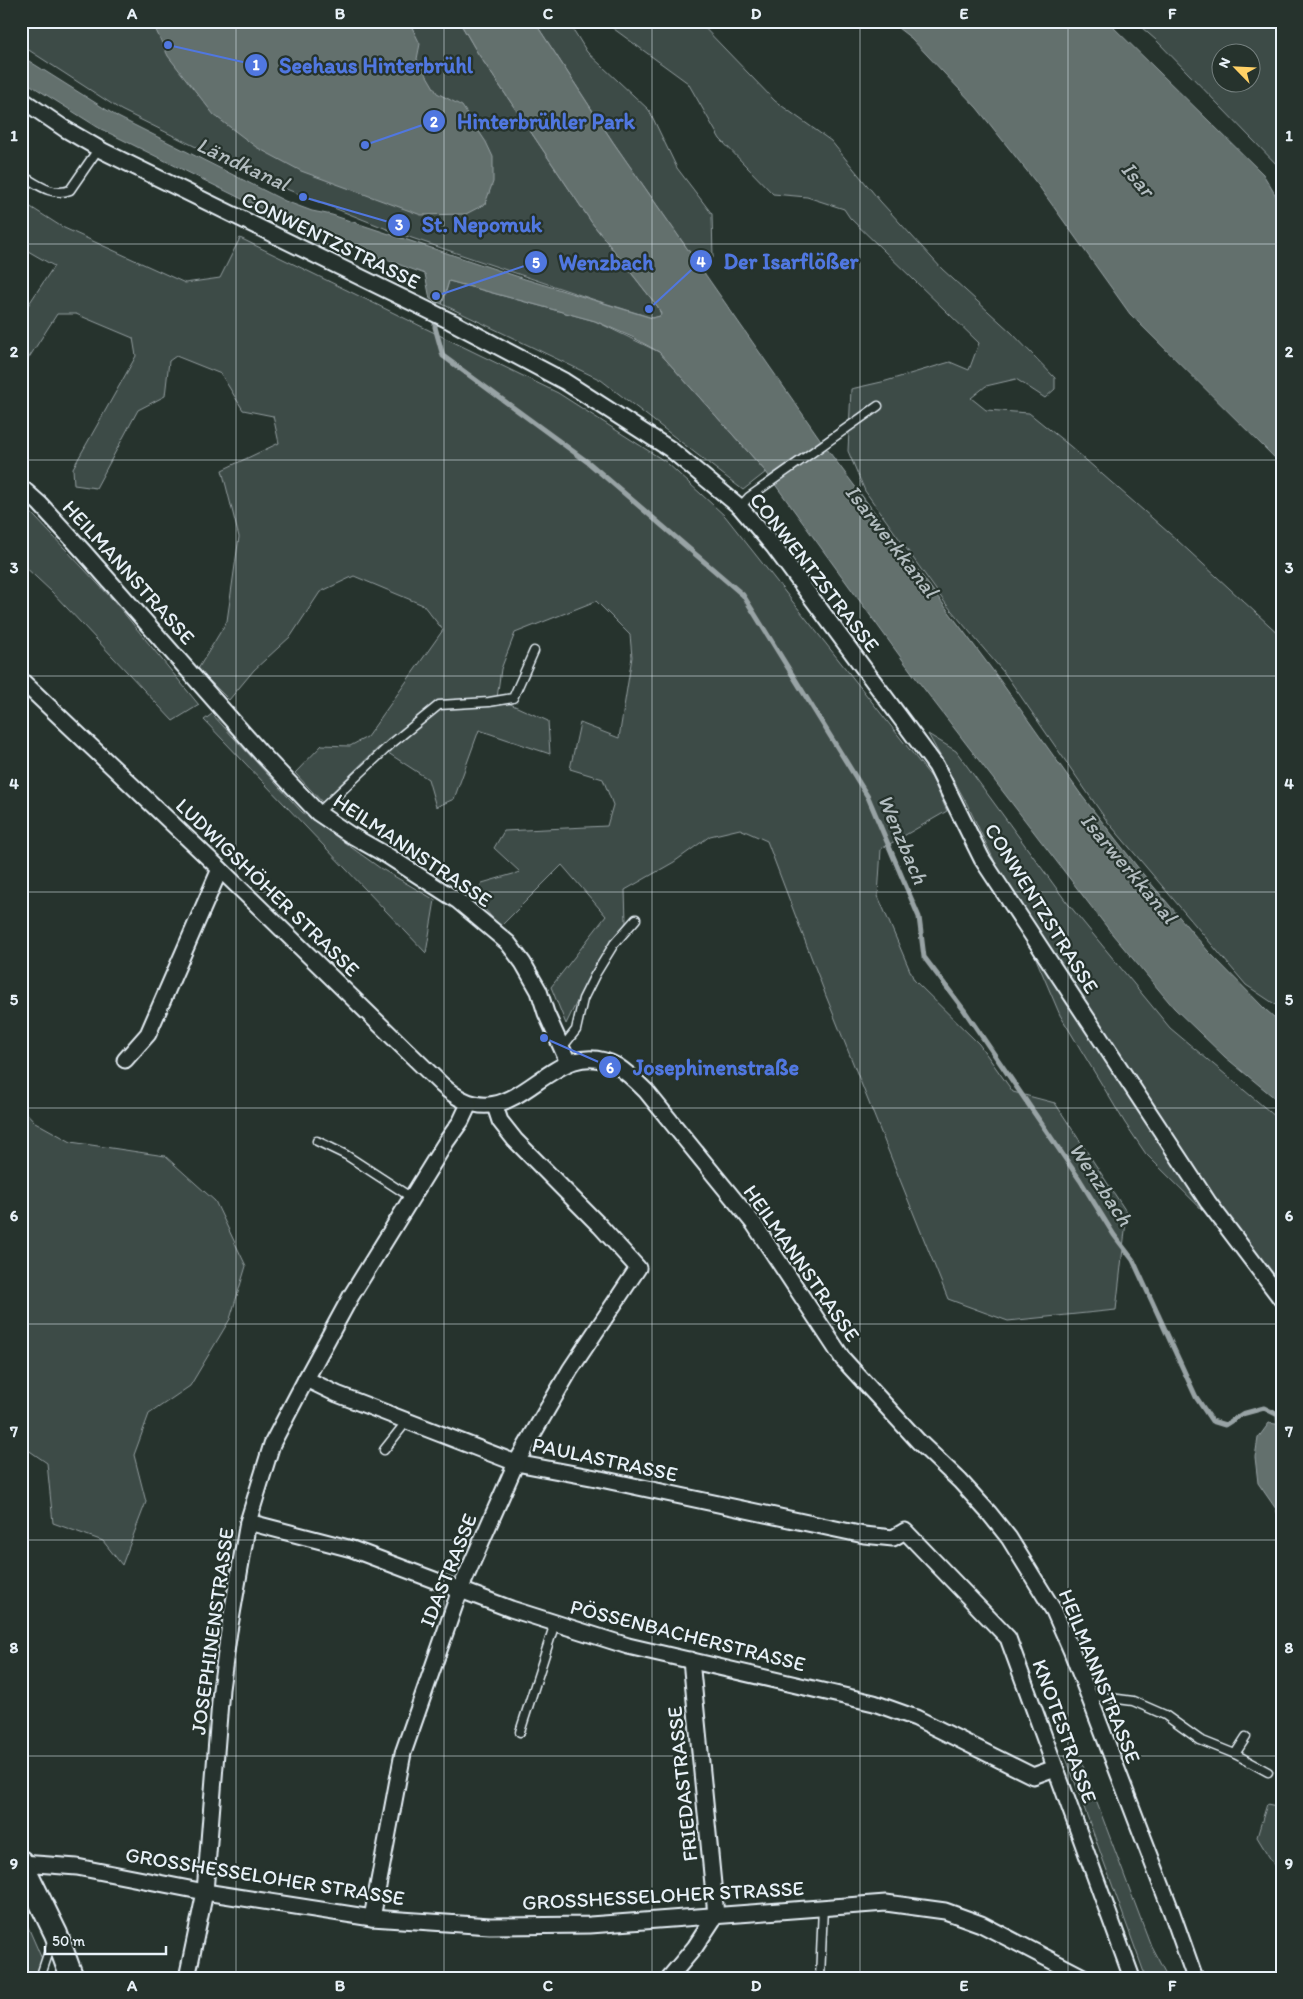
<svg xmlns="http://www.w3.org/2000/svg" width="1303" height="1999" font-family="Itim,sans-serif">
	<rect width="100%" height="100%" fill="#26332d"/>
	<filter id="ink" filterUnits="userSpaceOnUse"><feTurbulence type="fractalNoise" baseFrequency=".02" numOctaves="2"/><feDisplacementMap in="SourceGraphic" scale="10" xChannelSelector="R" yChannelSelector="G"/><feConvolveMatrix kernelMatrix="1 2 1 2 8 2 1 2 1" color-interpolation-filters="sRGB"/></filter>
	<g filter="url(#ink)">
		<g fill="#3e4b47" stroke="#939ea0" fill-rule="evenodd">
			<path d="M21,21H459L477,52L592,223L658,307L661,314L660,316L653,318L598,301L397,233L261,179L121,110L21,45Z"/>
			<path d="M534,21H568L587,52L649,110L677,168L712,214L713,258L699,266L613,142Z"/>
			<path d="M603,21H698L775,101L831,141L880,201L942,269L1012,333L1055,378V389L1045,398L1016,379L986,386L971,398L986,410L1029,413L1070,446L1177,540L1282,637V1009L1246,985L1107,821L1006,675L946,604L865,491L848,451L851,389L886,381L950,362L969,370L979,343L850,218L844,209L807,197L773,194L720,139L688,83Z"/>
			<path d="M1134,21H1282V170L1156,40ZM1220,52H1250V82H1220Z"/>
			<path d="M29,206L62,227L185,283L220,278L240,238L558,393L666,462L725,516L932,778L947,811L881,849L878,896L914,980L979,1044L1013,1092L1055,1103L1127,1213L1116,1310L1008,1321L948,1299L826,996L767,841L740,829L710,836L674,862L625,890L626,922L585,985L566,1024L551,987L606,916L562,865L500,927L474,896L482,883L520,872L494,848L504,831L607,826L613,805L603,779L570,769L580,723L619,738L632,657L630,635L596,601L515,633L501,669L497,698L548,721L550,754L479,730L454,799L436,807L428,779L379,747L322,802L295,773L322,745L350,746L367,737L443,630L423,605L354,576L320,592L291,636L254,670L229,700L198,669L227,621L239,537L222,470L279,443L273,416L243,410L221,374L176,356L169,361L165,396L138,410L96,488L74,485L73,468L136,356L133,338L76,314H57L21,370V316L54,266L21,247V207Z"/>
			<path d="M449,281L595,321L659,352L766,472L743,490L601,380L442,304Z"/>
			<path d="M21,502L114,601L199,705L173,721L52,592L21,563Z"/>
			<path d="M212,714L302,812L380,868L435,900L426,953L204,720Z"/>
			<path d="M928,734L956,751L1065,900L1170,1028L1282,1122V1289L1146,1154L1125,1123L1060,1015L993,858L967,804Z"/>
			<path d="M21,1107L35,1122L71,1142L165,1156L215,1201L246,1266L230,1319L190,1386L149,1414L134,1455L146,1502L122,1565L103,1541L53,1523L47,1463L21,1445Z"/>
			<path d="M1065,1755L1080,1758L1151,1946L1168,1978H1146Z"/>
			<path d="M1267,1804L1282,1807V1878L1257,1837Z"/>
			<path d="M21,1911L49,1975L41,1978H21Z"/>
		</g>
		<g fill="#636f6d" stroke="#98a3a5">
			<path d="M156,21H409L420,44L417,59L437,93L462,106L486,142L493,157V182L485,204L466,214L421,215L301,171L256,147L214,115L168,56L155,28Z"/>
			<path d="M459,21H534L613,142L827,449L994,672L1082,796L1143,874L1208,951L1266,1010L1282,1024V1104L1225,1057L1174,1008L1113,935L918,681L766,472L659,352L632,337L595,321L449,281L442,304L430,299L425,274L370,254L262,209L99,128L21,79V56L118,117L285,201L312,211L332,215L525,279L652,318L660,316L661,314L658,307L592,223L477,52Z"/>
			<path d="M889,21H1107L1263,174L1282,206V465L1130,314L1038,185L977,108L911,38Z"/>
			<path d="M1269,1423L1282,1425V1529L1276,1509L1258,1483L1255,1457L1258,1438Z"/>
		</g>
		<g fill="none" stroke-linecap="round" stroke-linejoin="round">
			<path stroke="#98a3a5" stroke-width="5" d="M436,296L435,327L443,356L589,463L743,595L868,797L919,917L924,957L964,1010L1080,1180L1114,1235L1133,1260L1196,1397L1212,1421L1225,1425L1242,1414L1264,1408L1278,1415L1279,1430"/>
			<defs>
				<g id="lane">
					<path d="M21,175C37,184 52,197 70,190L99,148"/>
					<path d="M740,507L749,497L878,406"/>
					<path d="M318,813L391,744L439,705L489,702L513,698L534,651"/>
					<path d="M561,1049L576,1030L583,999L595,975L614,944L636,919"/>
					<path d="M317,1141L346,1155L412,1198"/>
					<path d="M384,1450L407,1421"/>
					<path d="M1088,1695L1133,1701L1165,1715L1200,1740L1235,1754L1246,1737"/>
					<path d="M520,1732L555,1623"/>
					<path d="M1235,1754L1268,1772"/>
					<path d="M40,1978L53,1939"/>
					<path d="M820,1978L823,1907"/>
				</g>
				<g id="street">
					<path d="M21,99L65,129L103,151L450,321L564,381L670,449L740,507L774,547L936,766L982,859L1208,1202L1282,1300"/>
					<path d="M21,487L40,504L83,551L260,752L318,813L349,834L388,856L458,901L508,943L523,963L539,991L546,1013L568,1062"/>
					<path d="M21,680L220,869L442,1085C514,1152 548,1028 617,1066C628,1073 637,1082 646,1091L754,1224L843,1359L918,1441L960,1481L989,1513L1009,1538L1054,1611L1072,1652L1172,1913L1195,1978"/>
					<path d="M125,1060L148,1034L220,869"/>
					<path d="M306,1379L337,1394L516,1463L596,1478L864,1535L893,1538L905,1531L1008,1638L1132,1978"/>
					<path d="M248,1522L352,1549L511,1609L628,1646L874,1703L916,1718L1033,1776L1055,1768"/>
					<path d="M22,1863L77,1867L205,1892L372,1918L490,1926L590,1925L886,1903L945,1911L981,1924L1085,1978"/>
					<path d="M372,1918L403,1753L460,1590L516,1463L570,1370L638,1268L600,1226L515,1140L500,1121L495,1106"/>
					<path d="M187,1978L205,1892L221,1689L229,1631L248,1522L272,1444L306,1379L351,1296L446,1142L461,1121L469,1104"/>
					<path d="M669,1978L695,1947L716,1915L691,1660"/>
				</g>
				<path id="primary" d="M21,1862L56,1934L72,1978"/>
			</defs>
			<use href="#lane" stroke="#e8f1f8" stroke-width="11"/>
			<use href="#street" stroke="#e8f1f8" stroke-width="19"/>
			<use href="#primary" stroke="#e8f1f8" stroke-width="26"/>
			<use href="#lane" stroke="#26332d" stroke-width="8"/>
			<use href="#street" stroke="#26332d" stroke-width="15"/>
			<use href="#primary" stroke="#26332d" stroke-width="22"/>
		</g>
	</g>
	<path fill="none" stroke="#e8f1f8" stroke-width="1" stroke-opacity="0.55" d="M236,21V1978M444,21V1978M652,21V1978M860,21V1978M1068,21V1978M21,244H1282M21,460H1282M21,676H1282M21,892H1282M21,1108H1282M21,1324H1282M21,1540H1282M21,1756H1282"/>
	<g text-anchor="middle" dominant-baseline="central" stroke-width="4.5" stroke-linejoin="round" paint-order="stroke">
		<g font-size="21" fill="#e8f1f8" stroke="#26332d">
			<text transform="translate(331 240) rotate(26)">CONWENTZSTRASSE</text>
			<text transform="translate(129 572) rotate(48)">HEILMANNSTRASSE</text>
			<text transform="translate(815 572) rotate(52)">CONWENTZSTRASSE</text>
			<text transform="translate(413 850) rotate(34)">HEILMANNSTRASSE</text>
			<text transform="translate(268 887) rotate(44)">LUDWIGSHÖHER STRASSE</text>
			<text transform="translate(1042 908) rotate(58)">CONWENTZSTRASSE</text>
			<text transform="translate(802 1263) rotate(55)">HEILMANNSTRASSE</text>
			<text transform="translate(605 1459) rotate(12)">PAULASTRASSE</text>
			<text transform="translate(448 1570) rotate(-68)">IDASTRASSE</text>
			<text transform="translate(212 1631) rotate(-82)">JOSEPHINENSTRASSE</text>
			<text transform="translate(688 1635) rotate(14)">PÖSSENBACHERSTRASSE</text>
			<text transform="translate(1100 1676) rotate(68)">HEILMANNSTRASSE</text>
			<text transform="translate(1065 1731) rotate(70)">KNOTESTRASSE</text>
			<text transform="translate(682 1784) rotate(-96)">FRIEDASTRASSE</text>
			<text transform="translate(265 1876) rotate(9)">GROSSHESSELOHER STRASSE</text>
			<text transform="translate(663 1895) rotate(-3)">GROSSHESSELOHER STRASSE</text>
		</g>
		<g font-size="22" font-style="italic" fill="#b3bdc0" stroke="#26332d">
			<text transform="translate(243 164) rotate(25)">Ländkanal</text>
			<text transform="translate(1138 179) rotate(49)">Isar</text>
			<text transform="translate(892 541) rotate(52)">Isarwerkkanal</text>
			<text transform="translate(903 839) rotate(67)">Wenzbach</text>
			<text transform="translate(1129 868) rotate(50)">Isarwerkkanal</text>
			<text transform="translate(1101 1184) rotate(56)">Wenzbach</text>
		</g>
	</g>
	<path fill="none" stroke="#5077e0" stroke-width="2" d="M168 45L256 65M365 145L434 121M303 197L399 225M649 309L701 261M436 296L536 262M544 1038L610 1067"/>
	<g fill="#5077e0" stroke="#26332d" stroke-width="2">
		<circle cx="168" cy="45" r="5"/>
		<circle cx="365" cy="145" r="5"/>
		<circle cx="303" cy="197" r="5"/>
		<circle cx="649" cy="309" r="5"/>
		<circle cx="436" cy="296" r="5"/>
		<circle cx="544" cy="1038" r="5"/>
		<circle cx="256" cy="65" r="12"/>
		<circle cx="434" cy="121" r="12"/>
		<circle cx="399" cy="225" r="12"/>
		<circle cx="701" cy="261" r="12"/>
		<circle cx="536" cy="262" r="12"/>
		<circle cx="610" cy="1067" r="12"/>
	</g>
	<g font-size="15" text-anchor="middle" font-weight="bold" fill="#fff">
		<text x="256" y="70">1</text>
		<text x="434" y="127">2</text>
		<text x="399" y="230">3</text>
		<text x="701" y="267">4</text>
		<text x="536" y="268">5</text>
		<text x="610" y="1073">6</text>
	</g>
	<g font-size="22" text-anchor="middle" font-weight="bold" fill="#5077e0" stroke="#26332d" stroke-width="4.5" stroke-linejoin="round" paint-order="stroke">
		<text x="376" y="73">Seehaus Hinterbrühl</text>
		<text x="546" y="129">Hinterbrühler Park</text>
		<text x="482" y="232">St. Nepomuk</text>
		<text x="791" y="269">Der Isarflößer</text>
		<text x="606" y="270">Wenzbach</text>
		<text x="716" y="1075">Josephinenstraße</text>
	</g>
	<rect width="1303" height="1999" fill="none" stroke="#26332d" stroke-width="55"/>
	<g transform="translate(1236 68) rotate(294)"><circle r="24" fill="#26332d" stroke="#747f7e"/>
	<path d="M0-4L9 19L0 12L-9 19Z" fill="#ffd166"/>
	<text y="-8" font-size="14" font-weight="bold" text-anchor="middle" fill="#e8f1f8">N</text>
	</g>
	<path d="M45 1946v8h121v-8" fill="none" stroke="#e8f1f8" stroke-width="2.5"/>
	<text x="52" y="1946" font-size="15" fill="#e8f1f8" stroke="#26332d" stroke-width="4" paint-order="stroke">50 m</text>
	<rect x="28" y="28" width="1248" height="1944" fill="none" stroke="#e8f1f8" stroke-width="2"/>
	<g font-size="16" text-anchor="middle" font-weight="bold" fill="#e8f1f8">
		<text x="132" y="19">A</text>
		<text x="340" y="19">B</text>
		<text x="548" y="19">C</text>
		<text x="756" y="19">D</text>
		<text x="964" y="19">E</text>
		<text x="1172" y="19">F</text>
		<text x="14" y="141">1</text>
		<text x="1289" y="141">1</text>
		<text x="14" y="357">2</text>
		<text x="1289" y="357">2</text>
		<text x="14" y="573">3</text>
		<text x="1289" y="573">3</text>
		<text x="14" y="789">4</text>
		<text x="1289" y="789">4</text>
		<text x="14" y="1005">5</text>
		<text x="1289" y="1005">5</text>
		<text x="14" y="1221">6</text>
		<text x="1289" y="1221">6</text>
		<text x="14" y="1437">7</text>
		<text x="1289" y="1437">7</text>
		<text x="14" y="1653">8</text>
		<text x="1289" y="1653">8</text>
		<text x="14" y="1869">9</text>
		<text x="1289" y="1869">9</text>
		<text x="132" y="1991">A</text>
		<text x="340" y="1991">B</text>
		<text x="548" y="1991">C</text>
		<text x="756" y="1991">D</text>
		<text x="964" y="1991">E</text>
		<text x="1172" y="1991">F</text>
	</g>
</svg>
